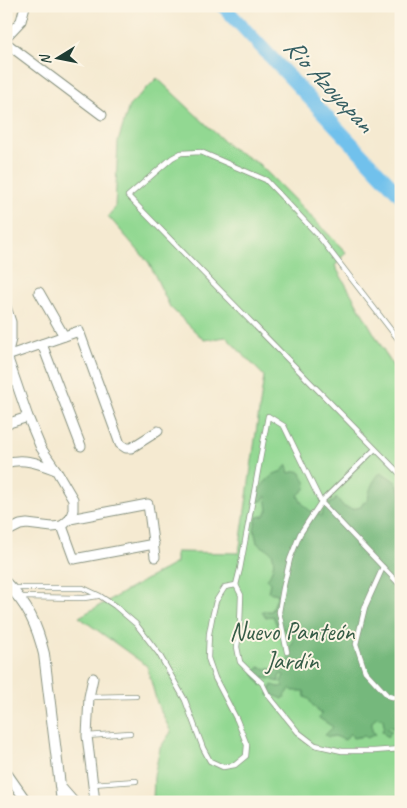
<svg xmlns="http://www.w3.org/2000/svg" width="407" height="808" font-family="Caveat,sans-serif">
	<rect width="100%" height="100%" fill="#fcf5e5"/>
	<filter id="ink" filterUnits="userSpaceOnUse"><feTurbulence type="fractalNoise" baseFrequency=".02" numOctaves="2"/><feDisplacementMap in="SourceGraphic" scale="10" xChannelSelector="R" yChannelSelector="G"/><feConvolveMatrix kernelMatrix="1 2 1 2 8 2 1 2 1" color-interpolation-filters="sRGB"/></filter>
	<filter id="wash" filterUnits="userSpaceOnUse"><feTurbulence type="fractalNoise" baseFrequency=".0096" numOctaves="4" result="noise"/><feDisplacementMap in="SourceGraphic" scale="20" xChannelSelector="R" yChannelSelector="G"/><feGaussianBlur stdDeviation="1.12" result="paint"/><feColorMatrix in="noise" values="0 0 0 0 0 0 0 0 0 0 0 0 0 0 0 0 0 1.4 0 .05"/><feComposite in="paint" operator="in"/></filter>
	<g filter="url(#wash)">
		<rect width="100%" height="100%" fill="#f5ead1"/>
		<path fill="#92d892" stroke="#588a63" d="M157,78L230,147L259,164L346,252L335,266L401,380V802H153L154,776L160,748L171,732L157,703L147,666L79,617L176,563V552L239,553L264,376L226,337L204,340L170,307L149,263L108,216L115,208L118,142L129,106Z"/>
		<path fill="#75b87c" stroke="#4a7a58" d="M287,465L289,473L298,471L301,473L306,484L305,489L298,495C301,503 305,507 312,512H316L321,516L324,509L328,506L331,502H334L336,497L344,507L352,509L361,507L363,503L368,501C369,489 373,480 381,472L396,482L401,493V735L400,732L390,726L387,729L392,731L387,737L382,731L384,727L383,719L376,717L372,722V731L376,734L367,738L364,736L353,738L350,733L345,740L335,736L329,737L325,735L333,727L319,718L322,713H319C316,707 311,705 309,699L305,697L304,691H294L290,689L283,699L276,696L268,695L272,685L279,687L284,686L281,682L284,675L281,674L279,677V682L263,677L262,686L253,673L259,667C267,670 285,669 295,669L289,662L290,647L293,643V636L290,634L287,635L284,629L278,628L273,616L265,617L262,611H272L278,594L268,592L270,583L267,579C272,573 277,559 271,552C267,549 261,546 257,543L254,529L257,517L264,516L268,510L266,496L262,501L257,502L258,492L265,482L274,474L282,471Z"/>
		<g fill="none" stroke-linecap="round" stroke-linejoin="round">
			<path stroke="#71c1ec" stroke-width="14" d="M223,6L401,196"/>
		</g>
	</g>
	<g filter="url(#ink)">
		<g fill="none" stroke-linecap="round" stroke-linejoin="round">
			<defs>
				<g id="service">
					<path d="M401,343L317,234L266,180L259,177L201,152L181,153L172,158L128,196L401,475"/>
					<path d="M383,567L365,607L356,644L365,671L388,696L401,699"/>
					<path d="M236,585L240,569L268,416L284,426L321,502L401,586"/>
					<path d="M13,588H83L100,596L115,606L136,624L159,654L185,700L203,748L210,761L223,767L235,765L246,756L247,745L237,720L215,678L208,658L209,634L212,618L216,601L225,587L236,585L241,595L240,624L237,647L240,662L249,671L262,683L268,695L298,732L315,745L342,751H374L401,749"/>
					<path d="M19,597L84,598L98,596"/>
					<path d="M287,652L279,612L283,589L290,559L300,534L321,502L375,449"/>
					<path d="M89,697L136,696"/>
					<path d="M87,736L130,733"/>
					<path d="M93,784L136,781"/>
				</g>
				<g id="minor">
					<path d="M6,37L21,21L25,6"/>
					<path d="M6,43L102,115"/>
					<path d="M39,292L64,336"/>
					<path d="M6,307L11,322V339L7,356L28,417L41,448L56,470L73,499V510L70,519L62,526"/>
					<path d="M42,344L81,446"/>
					<path d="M7,356L79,331L120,444L126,448H131L158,431"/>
					<path d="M6,424L28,417"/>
					<path d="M6,463C23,457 40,464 56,470"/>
					<path d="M70,519L148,504L155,557"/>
					<path d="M62,526L74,559L154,544"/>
					<path d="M6,532L20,525L27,524L52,527L62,526"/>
					<path d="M93,678L89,697L87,736L95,802"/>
					<path d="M6,772L27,802"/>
					<path d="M60,786L74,802"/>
				</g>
				<path id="tertiary" d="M6,583C28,605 37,625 44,654L62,802"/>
			</defs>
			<use href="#service" stroke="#8a9482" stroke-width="6"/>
			<use href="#minor" stroke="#8a9482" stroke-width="11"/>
			<use href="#tertiary" stroke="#8a9482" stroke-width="12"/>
			<use href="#service" stroke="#fff" stroke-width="4.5"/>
			<use href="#minor" stroke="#fff" stroke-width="9"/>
			<use href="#tertiary" stroke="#fff" stroke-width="10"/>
		</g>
	</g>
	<g text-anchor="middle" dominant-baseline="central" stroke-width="4" stroke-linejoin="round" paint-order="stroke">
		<g font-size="25" fill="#365c47" stroke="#fcf5e5">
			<text x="292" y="632">Nuevo Panteón<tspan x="292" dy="29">Jardín</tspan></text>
		</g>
		<g font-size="26" font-style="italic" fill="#345e62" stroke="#fcf5e5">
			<text transform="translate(329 85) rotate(47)">Rio Azoyapan</text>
		</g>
	</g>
	<rect width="407" height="808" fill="none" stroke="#fcf5e5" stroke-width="25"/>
	<g transform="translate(58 58) rotate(260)" stroke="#fcf5e5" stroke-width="4" paint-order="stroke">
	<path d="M0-4L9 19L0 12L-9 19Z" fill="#1f3d34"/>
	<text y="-8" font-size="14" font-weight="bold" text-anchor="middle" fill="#1f3d34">N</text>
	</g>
</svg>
